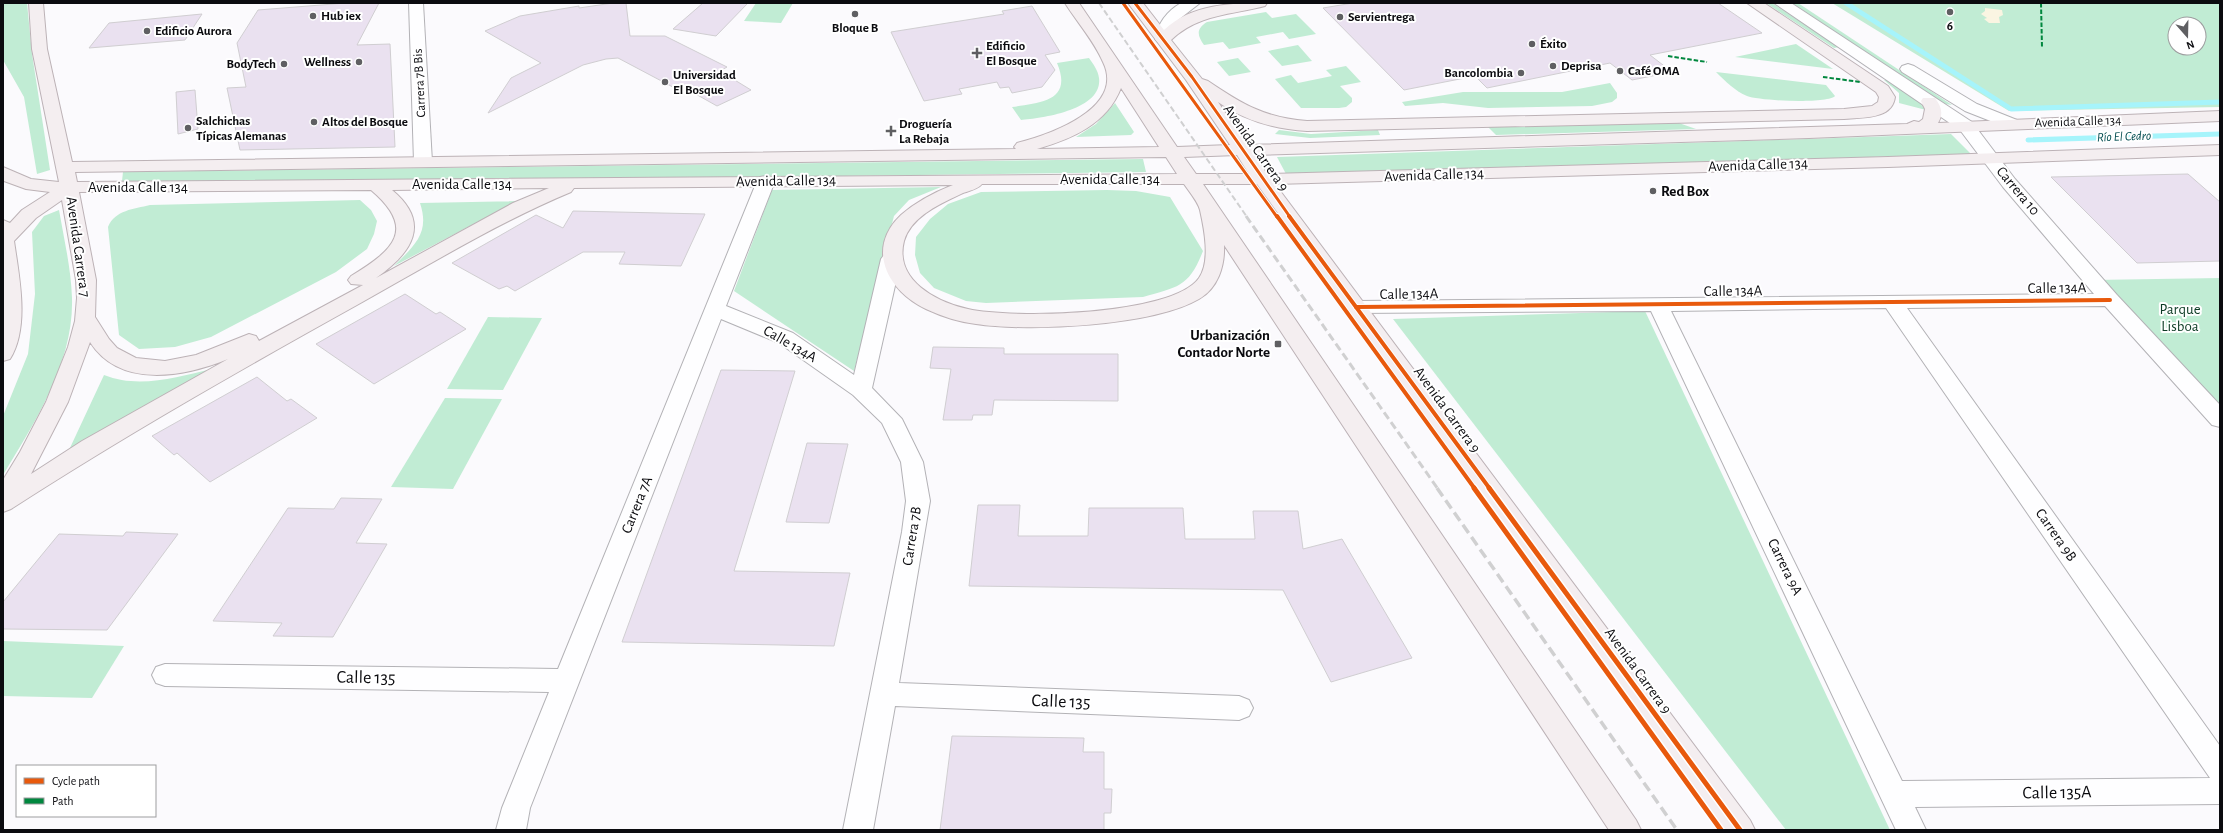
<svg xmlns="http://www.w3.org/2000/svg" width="2223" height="833" font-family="'Alegreya Sans',sans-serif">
	<rect width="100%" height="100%" fill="#fbfafd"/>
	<g fill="#c1ecd4" fill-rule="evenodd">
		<path d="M3,3H27L32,54L50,170L37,174L24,97L3,60Z"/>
		<path d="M756,3H793L781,23L744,21Z"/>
		<path d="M1766,3H1772L1839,47L1834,48Z"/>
		<path d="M1792,3H1798L1952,105L1945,104Z"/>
		<path d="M1832,3H2220V107L2009,111ZM2175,24H2199V48H2175Z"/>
		<path d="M1266,12L1272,18L1296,14L1316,34L1289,39L1283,32L1256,37L1261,43L1229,49L1223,42L1204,45C1197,35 1196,29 1207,22Z"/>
		<path d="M1796,44L1833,69L1735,57Z"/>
		<path d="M1298,45L1312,61L1282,66L1268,51Z"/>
		<path d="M1089,58C1093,64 1098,70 1099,78C1103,110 1042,118 1021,120L1012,107C1041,103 1073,101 1057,63Z"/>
		<path d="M1238,58L1251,72L1229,76L1217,62Z"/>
		<path d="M1346,66L1361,82L1340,86L1352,98V102L1346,107L1339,108H1301L1275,79L1291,75L1298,83L1332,76L1326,70Z"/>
		<path d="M1716,72L1826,85L1835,96C1828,104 1760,101 1747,96C1735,91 1725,81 1716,72Z"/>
		<path d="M1884,80H1891L1919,102L1926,110L1899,103V93Z"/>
		<path d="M1610,83L1617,93V98L1612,102L1592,106L1488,108L1443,103L1405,106L1402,102L1463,92H1562Z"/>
		<path d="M1115,103L1134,132L1131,135L1076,137L1096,124Z"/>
		<path d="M1676,122L1696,129L1496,135L1487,126Z"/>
		<path d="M1279,130L1311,134L1378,130L1380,135L1310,138L1275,134Z"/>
		<path d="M1951,134L1971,154L1286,174L1277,157Z"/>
		<path d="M1143,159L1146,172L539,180L122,181L123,172Z"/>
		<path d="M941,187L909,200L894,216L854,371L734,291L772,190Z"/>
		<path d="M1107,190L1136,191L1170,197L1203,251C1189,287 1178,287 1143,297L986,303L966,301L934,288L920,273L915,255L916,237L930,219L948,204L981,192Z"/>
		<path d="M360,200L371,210L377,221L374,234L367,249L336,272L211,337L175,347L139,349L119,335L108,227C115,210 134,209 150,205Z"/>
		<path d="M517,201L394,266C415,245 430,233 420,203Z"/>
		<path d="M59,210C64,239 71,268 72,298C74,362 35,422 3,475V416L28,354L35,294L32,232L44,216Z"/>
		<path d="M2220,278V419L2093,280Z"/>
		<path d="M1645,311L1890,830H1786L1393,319Z"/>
		<path d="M488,317L542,318L503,390L447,389Z"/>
		<path d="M212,369L69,450L104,375C139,389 177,377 212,369Z"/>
		<path d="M445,398L502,399L453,489L391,487Z"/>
		<path d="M3,641L124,646L92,698L3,696Z"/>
	</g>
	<path fill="#faf5e2" d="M1985,8L2002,10L2003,15L1999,17L2000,23H1989L1984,19L1987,18L1981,14L1985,11Z"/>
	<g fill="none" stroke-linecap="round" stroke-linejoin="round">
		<g stroke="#a6f4fb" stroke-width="5">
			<path d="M1846,3L2011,109L2220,102"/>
			<path d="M2028,140L2220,134"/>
		</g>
	</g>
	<g fill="#eae1f0" stroke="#d0ced1">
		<path d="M346,3H379L357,45L390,44L395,147L240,150L227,88L246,87L237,43L258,10Z"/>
		<path d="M613,3H626L630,36H665L727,67L720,71L751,90L717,106L692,92L686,94L618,58L606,59L583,65L488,113L511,78L541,63L485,31L520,16L579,6V8Z"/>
		<path d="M703,3H748L716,36L673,29Z"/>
		<path d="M1353,3H1718L1762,33L1650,55L1672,72L1632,80L1610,63L1487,88L1475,76L1404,90L1323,8Z"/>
		<path d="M1032,6L1060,52L1045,55L1055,70L1042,87L1012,93L1009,87L1000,88L997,82L959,89L962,94L924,101L891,32L1004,14L1002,11Z"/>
		<path d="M202,14L185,40L89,48L109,23Z"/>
		<path d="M195,90L198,129L178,134L176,92Z"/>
		<path d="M2188,174L2220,202V261L2137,263L2051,177Z"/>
		<path d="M573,211L705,214L681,266L619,264L625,252H583L515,291L507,286L499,289L452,263L536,215L563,228Z"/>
		<path d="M405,294L436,314L440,312L466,329L374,384L316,344Z"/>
		<path d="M933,347L1004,348V354H1118V401L994,400L992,415H973L972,420H943L951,369L930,368Z"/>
		<path d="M721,370L795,371L734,571L850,573L834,646L622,642Z"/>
		<path d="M257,377L287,401L291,399L317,418L210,482L177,453L174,455L152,436Z"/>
		<path d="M807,443L848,444L829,523L786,522Z"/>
		<path d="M341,498L382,499L356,543L387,544L333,637L273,636L282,623L213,621L288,508L334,509Z"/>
		<path d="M978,505H1020L1018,536H1088L1089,508H1183L1185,539H1255L1253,511H1298L1303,549L1342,539L1412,658L1331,682L1283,590L969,586Z"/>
		<path d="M126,532L178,534L107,630L3,629V602L59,534L123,536Z"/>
		<path d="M952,736L1084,738L1083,752H1104V789H1112L1111,813H1104V830H940Z"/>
	</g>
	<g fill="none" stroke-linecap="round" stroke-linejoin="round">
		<defs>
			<g id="minor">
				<path d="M409,3H423L432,162L429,166H417L414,162Z"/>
				<path d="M1181,3H1200L1178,20L1168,42H1158L1155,39C1158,23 1167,11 1181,3Z"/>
				<path d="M1774,3H1791L1972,122L2015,179L2117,295L2220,405V427L2212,425L2105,306L1907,308L2220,746V804L1915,807L1926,830H1896L1651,311L1356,313L1349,312L1346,307L1349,302L1356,301L2094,294L2003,187L1960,130ZM1886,308L2210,778L1902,781L1671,311Z"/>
				<path d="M1908,64L1914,66L1977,104L2017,120L2019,124L2017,128L2011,129L1965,111L1902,72L1900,69L1902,66Z"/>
				<path d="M766,176L772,177L775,181L726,306L793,333L854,375L881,259L884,255L891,253L898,255L901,259L872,388L902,419L923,462L930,501L899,683L1239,696L1249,700L1253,708L1249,716L1239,720L895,706L873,830H843L902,532L906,501L901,462L882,423L853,395L779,343L721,319L530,808L526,830H496L502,808L549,692L165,686L156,683L152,675L156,667L165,664L558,669L757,181L760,177Z"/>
			</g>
			<path id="primary" d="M29,3H43L47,49L72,162L1016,149L1014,147L1017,143C1048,135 1126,109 1103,62C1094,41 1077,22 1065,3H1079L1177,147L1230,145L1186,80L1128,3H1143L1164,30C1191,4 1232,3 1267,3L1265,6C1231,15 1198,14 1171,40L1202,79L1208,81C1242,104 1265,118 1307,121L1844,109L1872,106L1878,102L1879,97L1876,92L1747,3H1764L1888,86L1895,97C1892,120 1862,117 1844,119L1307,131C1274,129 1245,121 1218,102L1247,145L1907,124L1914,121L1919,122L1923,119L1925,109L1921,101L1923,98H1935C1941,106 1944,113 1938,123L2220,111V121L1809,138L1254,155L1267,174L1888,157L2220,145V155L1888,167L1275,184L1750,820L1755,830H1723L1257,184H1203L1636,820L1641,830H1609L1224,245C1225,266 1218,288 1199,299C1153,326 1029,332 976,324C959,322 941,316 926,309C888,291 865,249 901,215C916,202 935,192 953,185L574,188L571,192C497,223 427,266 357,305C240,370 124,436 11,509L3,512V480L20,452L46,402L68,347L75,321L77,298L76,280L62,200L36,218L14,241C19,276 30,327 10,359L3,361V220L10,223L22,210L50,192L26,189L4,181L3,167L31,179L59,182L32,49ZM1121,88L1159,147L1037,149C1072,139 1107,124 1121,88ZM1237,155L1249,174H1196L1184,157ZM1166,157L1177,174L77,182L75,172ZM982,184H1184C1189,191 1198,202 1200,210C1204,228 1211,261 1199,278C1172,316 1012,319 968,309C936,302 894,280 904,241C911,216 942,203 963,193C969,191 978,189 982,184ZM549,188L513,203L376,278C412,253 432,223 392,190ZM371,190C417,229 394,250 351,276L348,280L351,284L363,285L259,341L256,336L249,334L196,355L165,361L136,358L117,348L109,339L95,317L96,280L79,192ZM90,342C120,389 184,377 228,359L82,441L31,474L68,402Z"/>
		</defs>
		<use href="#minor" stroke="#b3b2b6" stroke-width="2"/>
		<use href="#primary" stroke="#bcb2b6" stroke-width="2"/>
		<use href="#minor" fill="#fefeff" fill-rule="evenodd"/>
		<use href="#primary" fill="#f4eef0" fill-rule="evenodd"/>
		<path stroke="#d0d0d1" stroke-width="2" stroke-dasharray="6 3" stroke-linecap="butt" d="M1099,3L1247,217"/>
		<path stroke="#d0d0d1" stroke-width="3" stroke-dasharray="8 4" stroke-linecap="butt" d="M1246,216L1438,489"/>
		<path stroke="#d0d0d1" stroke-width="3.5" stroke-dasharray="10 5" stroke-linecap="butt" d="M1437,488L1677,830"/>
		<g stroke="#00873e" stroke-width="2" stroke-dasharray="4.5 2" stroke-linecap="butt">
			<path d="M2041,3L2042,47"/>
			<path d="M1668,56L1707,62"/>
			<path d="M1823,77L1860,82"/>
		</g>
		<defs>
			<g id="cycleway-far2">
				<path d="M1123,3L1277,217"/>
				<path d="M1135,3L1192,77L1290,217"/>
			</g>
			<g id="cycleway-far1">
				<path d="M1277,216L1475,489"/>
				<path d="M1289,216L1490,489"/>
				<path d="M1356,307L2110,300"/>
			</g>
			<g id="cycleway">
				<path d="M1474,488L1721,830"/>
				<path d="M1489,488L1740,830"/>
			</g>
		</defs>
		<use href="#cycleway-far2" stroke="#fff" stroke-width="5"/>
		<use href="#cycleway-far1" stroke="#fff" stroke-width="6"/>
		<use href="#cycleway" stroke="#fff" stroke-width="8"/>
		<use href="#cycleway-far2" stroke="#e8590c" stroke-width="3"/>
		<use href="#cycleway-far1" stroke="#e8590c" stroke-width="4"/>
		<use href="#cycleway" stroke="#e8590c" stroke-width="5"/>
	</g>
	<g fill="#5f5f62" stroke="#fff" stroke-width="1.5">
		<circle cx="1950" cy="12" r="4"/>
		<circle cx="855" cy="14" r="4"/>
		<circle cx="313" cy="16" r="4"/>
		<circle cx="1340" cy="17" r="4"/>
		<circle cx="147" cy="31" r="4"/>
		<circle cx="1532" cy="44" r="4"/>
		<path d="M975 47h4v4h4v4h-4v4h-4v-4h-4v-4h4z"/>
		<circle cx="359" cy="62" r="4"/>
		<circle cx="284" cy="64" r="4"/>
		<circle cx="1553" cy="66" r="4"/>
		<circle cx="1620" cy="71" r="4"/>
		<circle cx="1521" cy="73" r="4"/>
		<circle cx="665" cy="82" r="4"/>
		<circle cx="314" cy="122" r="4"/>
		<circle cx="188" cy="128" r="4"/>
		<path d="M889 125h4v4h4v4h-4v4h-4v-4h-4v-4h4z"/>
		<circle cx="1653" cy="191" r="4"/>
		<rect x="1274" y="340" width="8" height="8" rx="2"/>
	</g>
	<g text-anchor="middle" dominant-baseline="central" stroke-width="4" stroke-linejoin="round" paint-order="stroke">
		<g font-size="13" font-weight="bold" fill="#0b0b0f" stroke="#fff" text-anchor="start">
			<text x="321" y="16">Hub iex</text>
			<text x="1348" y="17">Servientrega</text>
			<text x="1950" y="26" text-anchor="middle">6</text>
			<text x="855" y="28" text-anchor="middle">Bloque B</text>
			<text x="155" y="31">Edificio Aurora</text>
			<text x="1540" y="44">Éxito</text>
			<text x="986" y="46">Edificio<tspan x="986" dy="15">El Bosque</tspan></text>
			<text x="351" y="62" text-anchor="end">Wellness</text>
			<text x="276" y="64" text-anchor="end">BodyTech</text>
			<text x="1561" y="66">Deprisa</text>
			<text x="1628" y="71">Café OMA</text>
			<text x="1513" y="73" text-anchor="end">Bancolombia</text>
			<text x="673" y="75">Universidad<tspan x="673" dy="15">El Bosque</tspan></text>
			<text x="196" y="121">Salchichas<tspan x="196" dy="15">Típicas Alemanas</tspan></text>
			<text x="322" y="122">Altos del Bosque</text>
			<text x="899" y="124">Droguería<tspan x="899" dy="15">La Rebaja</tspan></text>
		</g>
		<g font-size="13" fill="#0b0b0f" stroke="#fff">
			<text transform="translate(420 83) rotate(-93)">Carrera 7B Bis</text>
			<text transform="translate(2078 122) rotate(-2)">Avenida Calle 134</text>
		</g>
		<g font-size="13" font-style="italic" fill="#004b4f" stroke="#fff">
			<text transform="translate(2124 137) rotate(-2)">Río El Cedro</text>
		</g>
		<g font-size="15" fill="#0b0b0f" stroke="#fff">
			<text transform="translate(1256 148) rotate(55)">Avenida Carrera 9</text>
			<text transform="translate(1758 165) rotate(-2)">Avenida Calle 134</text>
			<text transform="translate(1434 175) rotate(-2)">Avenida Calle 134</text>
			<text x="1110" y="179">Avenida Calle 134</text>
			<text transform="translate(786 181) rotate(-1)">Avenida Calle 134</text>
			<text x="462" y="184">Avenida Calle 134</text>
			<text x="138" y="187">Avenida Calle 134</text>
			<text transform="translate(2018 191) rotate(50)">Carrera 10</text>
			<text transform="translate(78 247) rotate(82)">Avenida Carrera 7</text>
			<text transform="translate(2057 288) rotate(-1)">Calle 134A</text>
			<text transform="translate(1733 291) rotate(-1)">Calle 134A</text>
			<text transform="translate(1409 294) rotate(-1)">Calle 134A</text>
			<text transform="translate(790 344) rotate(30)">Calle 134A</text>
			<text transform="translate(1447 410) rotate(54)">Avenida Carrera 9</text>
			<text transform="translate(637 505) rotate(-68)">Carrera 7A</text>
			<text transform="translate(2056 535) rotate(55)">Carrera 9B</text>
			<text transform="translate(912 536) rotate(-81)">Carrera 7B</text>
			<text transform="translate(1785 567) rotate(64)">Carrera 9A</text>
			<text transform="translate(1638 671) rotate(54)">Avenida Carrera 9</text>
		</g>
		<g font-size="15" font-weight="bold" fill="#0b0b0f" stroke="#fff" text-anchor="start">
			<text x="1661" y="191">Red Box</text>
			<text x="1270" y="335" text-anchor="end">Urbanización<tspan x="1270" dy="17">Contador Norte</tspan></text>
		</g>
		<g font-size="15" fill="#0c3b24" stroke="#fff">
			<text x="2180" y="309">Parque<tspan x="2180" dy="17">Lisboa</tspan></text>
		</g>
		<g font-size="18" fill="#0b0b0f" stroke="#fff">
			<text transform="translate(366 678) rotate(1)">Calle 135</text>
			<text transform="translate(1061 702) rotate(2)">Calle 135</text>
			<text transform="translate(2057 793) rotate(-1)">Calle 135A</text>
		</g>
	</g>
	<rect width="2223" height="833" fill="none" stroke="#0b0b0f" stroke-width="8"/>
	<rect x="16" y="765" width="140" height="52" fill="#ffffff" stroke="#9d9d9f"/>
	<rect x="24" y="778" width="20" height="6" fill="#e8590c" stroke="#9d9d9f"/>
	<text x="52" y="785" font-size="12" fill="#0b0b0f">Cycle path</text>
	<rect x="24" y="798" width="20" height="6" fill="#00873e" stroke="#9d9d9f"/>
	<text x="52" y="805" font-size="12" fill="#0b0b0f">Path</text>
	<g transform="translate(2187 36) rotate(160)"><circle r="19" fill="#ffffff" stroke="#9d9d9f"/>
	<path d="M0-3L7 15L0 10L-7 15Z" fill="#5f5f62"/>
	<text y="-6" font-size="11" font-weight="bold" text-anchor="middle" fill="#0b0b0f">N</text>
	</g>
</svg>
